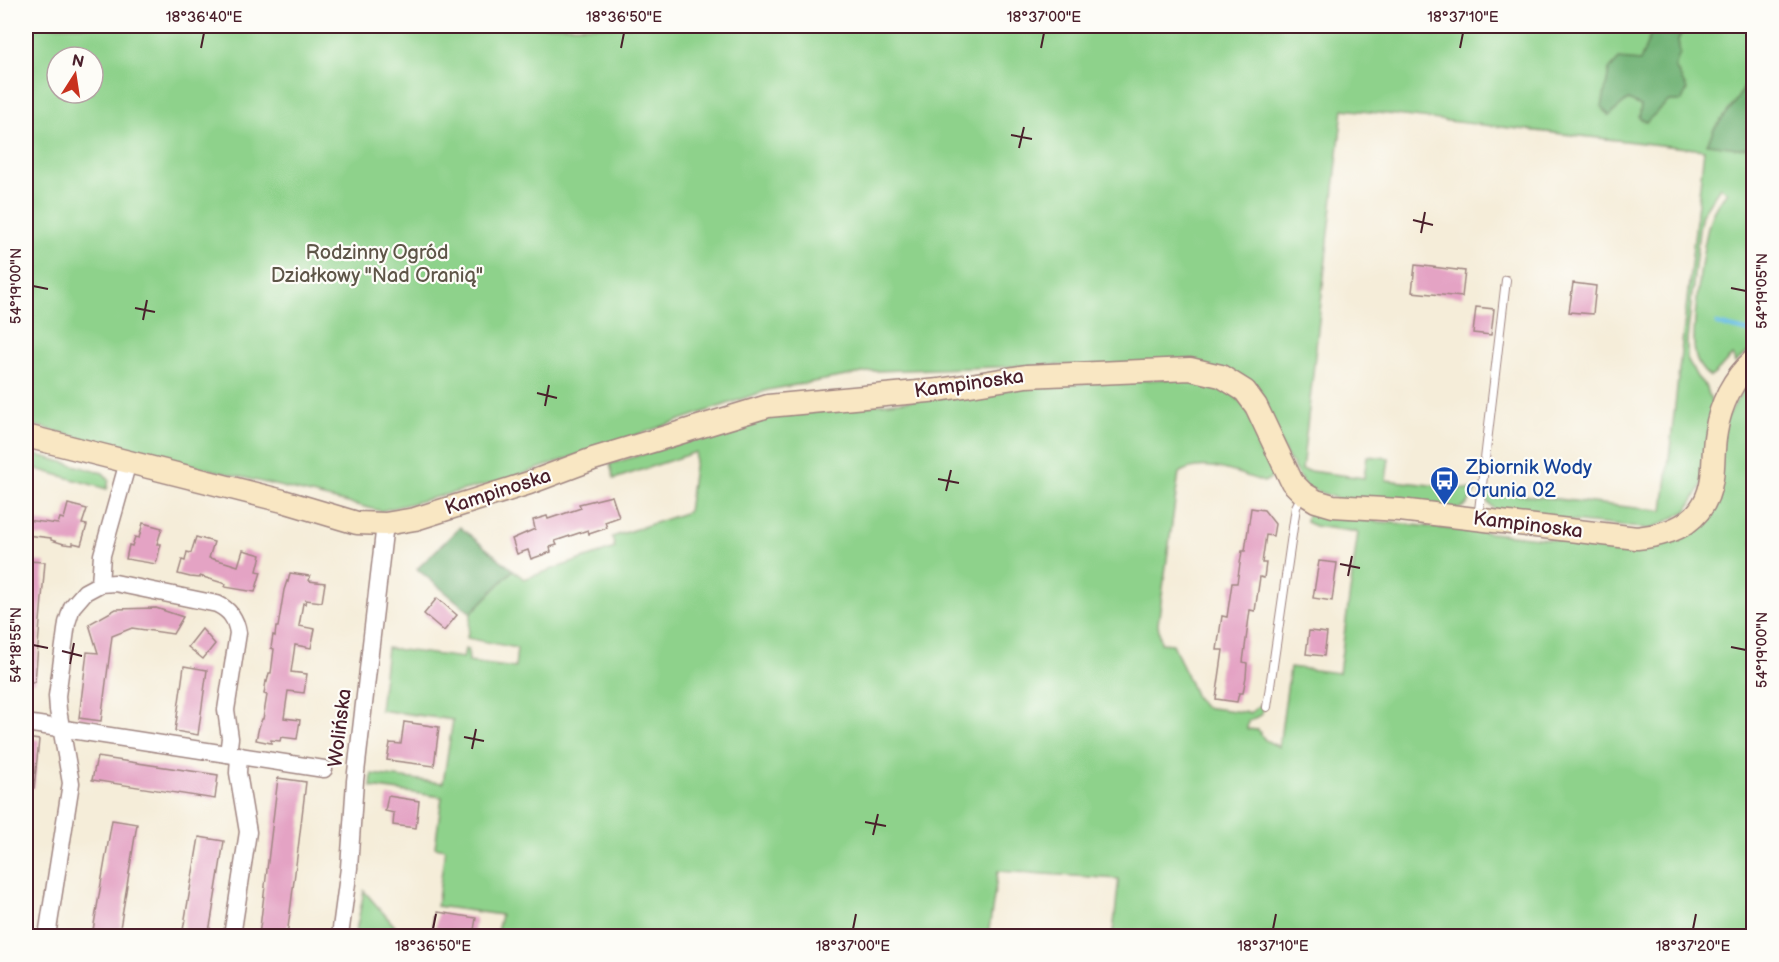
<svg xmlns="http://www.w3.org/2000/svg" width="1779" height="962" font-family="'Balsamiq Sans',sans-serif">
	<rect width="100%" height="100%" fill="#fdfcf7"/>
	<filter id="ink" filterUnits="userSpaceOnUse"><feTurbulence type="fractalNoise" baseFrequency=".0167" numOctaves="2"/><feDisplacementMap in="SourceGraphic" scale="12" xChannelSelector="R" yChannelSelector="G"/><feConvolveMatrix kernelMatrix="1 2 1 2 8 2 1 2 1" color-interpolation-filters="sRGB"/></filter>
	<filter id="wash" filterUnits="userSpaceOnUse"><feTurbulence type="fractalNoise" baseFrequency=".008" numOctaves="4" result="noise"/><feDisplacementMap in="SourceGraphic" scale="24" xChannelSelector="R" yChannelSelector="G"/><feGaussianBlur stdDeviation="1.35" result="paint"/><feColorMatrix in="noise" values="0 0 0 0 0 0 0 0 0 0 0 0 0 0 0 0 0 1.4 0 .05"/><feComposite in="paint" operator="in"/></filter>
	<g filter="url(#wash)">
		<rect width="100%" height="100%" fill="#f5edd9"/>
		<g fill="#8ed28b" stroke="#6c785b" stroke-width="1.5" fill-rule="evenodd">
			<path d="M26,26H1753V348L1735,363L1733,356C1723,362 1720,372 1710,377C1702,371 1697,364 1695,354C1691,333 1703,236 1712,215C1715,207 1721,199 1727,192L1720,187L1702,214L1699,230L1687,341V358L1697,377L1707,388L1712,405L1702,485L1687,511L1651,529L1500,514L1488,503L1486,491L1663,511L1704,150L1343,109L1302,470L1364,478L1367,456L1389,458L1386,480L1476,490L1467,505L1458,509L1341,500L1305,487L1242,379L1056,365L874,371L768,390L508,479L381,511L80,438L26,423ZM57,57H93V93H57Z"/>
			<path d="M1753,372V936H1112C1116,917 1116,898 1119,879L998,871L988,936H496L501,915L437,906L445,849L435,847L442,797L371,787L372,774L443,783L453,720L380,710L387,648L463,658L465,649L468,650L469,662L515,668L517,648L467,638L471,613L513,570L524,579L615,548L612,537L688,512L696,452L614,479L610,464L767,417L1036,386L1181,378L1207,381L1233,394L1246,407L1274,469L1273,477L1264,482C1239,474 1203,457 1179,473L1158,624L1161,643L1173,644L1196,697L1204,707L1250,713L1260,705L1263,710L1261,715L1248,721L1247,729L1258,730L1265,740L1279,747L1290,667L1339,673L1358,532L1315,526L1306,522L1307,514L1312,512L1325,516L1627,547H1659L1697,528L1724,423Z"/>
			<path d="M26,452L103,473L109,480L107,489L26,466Z"/>
			<path d="M364,891L399,931L388,935V936H355Z"/>
		</g>
		<g fill="#72b477" stroke="#5e6a51" stroke-width="1.5">
			<path d="M1654,26H1685L1678,40L1680,53L1675,67L1687,89L1682,101H1669L1646,122L1639,118L1641,106L1628,100L1609,116L1602,107L1609,70L1619,59L1640,61Z"/>
			<path d="M1753,70V147L1737,148L1707,144L1714,129L1734,104Z"/>
			<path d="M460,527L513,570L471,613L417,569Z"/>
		</g>
		<g fill="none" stroke-linecap="round" stroke-linejoin="round">
			<path stroke="#68bee5" stroke-width="4.5" d="M1717,324L1754,333"/>
		</g>
		<g id="blocks">
			<g fill="#e4a3c4">
				<path d="M1415,265L1465,271L1462,297L1412,292Z"/>
				<path d="M1573,283L1596,286L1593,314L1569,312Z"/>
				<path d="M1476,307L1494,309L1491,335L1473,333Z"/>
				<path d="M612,496L619,517L605,522L607,528L589,534L588,530L555,541L557,545L550,547L551,552L531,559L528,550L517,554L512,539L535,529L533,520L547,516L548,519L581,508L579,504Z"/>
				<path d="M68,504L87,509L82,524L87,525L81,545L73,543V545L64,544L51,540V538L26,535V520L58,524L60,518L64,519Z"/>
				<path d="M1251,508L1264,510L1275,524L1273,536L1266,535L1262,563H1266L1264,578L1260,577L1255,611L1250,610L1243,662L1247,663L1246,677L1243,693H1239L1237,702L1216,699L1223,650H1217L1222,616L1227,617L1232,583H1237L1242,551H1245Z"/>
				<path d="M143,523L162,528L157,544H161L156,564L126,559L129,545L132,546L135,537L139,538Z"/>
				<path d="M196,537L214,542L209,558L225,562L238,566L243,550L261,555L257,571L261,572L255,592L225,587L226,584L200,576V578L190,577L178,574L182,560L185,561L187,552L191,553Z"/>
				<path d="M26,561L45,562L35,682H26Z"/>
				<path d="M1319,561L1337,563L1332,601L1313,598Z"/>
				<path d="M290,573L310,576L309,581L325,583L322,602L306,600L305,604L303,603L299,626L315,629L311,648L295,645L291,672L307,674L304,693L288,691L284,718L300,720L297,739L281,737L280,741L271,740V743L256,740L259,727L262,719H263L267,695L264,694L266,681L267,682L269,673H271L274,649L271,648L273,635L275,636L276,627H278L284,590L287,581L288,582Z"/>
				<path d="M437,598L457,615L444,631L424,614Z"/>
				<path d="M156,608L183,617L173,634L132,628L112,636L101,721L79,718L87,652L98,653L89,624L116,609Z"/>
				<path d="M202,629L215,644L203,659L188,647Z"/>
				<path d="M1309,631L1327,633L1324,656L1306,654Z"/>
				<path d="M184,666L207,670L198,735L175,731Z"/>
				<path d="M404,722L439,727L434,766L387,760L390,743L401,744Z"/>
				<path d="M26,738L39,740L34,788H26Z"/>
				<path d="M97,757L218,775L215,799L92,780Z"/>
				<path d="M278,778L306,782L299,841L287,936H259Z"/>
				<path d="M388,796L419,801L416,828L393,825L394,813L385,811Z"/>
				<path d="M112,820L137,824L120,928L118,936H92Z"/>
				<path d="M199,837L224,841L211,921L208,936H182Z"/>
				<path d="M438,912L476,918L473,936H440L441,932L435,931Z"/>
			</g>
		</g>
	</g>
	<g filter="url(#ink)">
		<use href="#blocks" fill-opacity="0" stroke="#a08682" stroke-width="1.5"/>
		<g fill="none" stroke-linecap="round" stroke-linejoin="round">
			<defs>
				<g id="lane">
					<path d="M1478,519L1506,280"/>
					<path d="M1267,707L1296,507L1302,495"/>
				</g>
				<g id="street">
					<path d="M100,584L102,555L128,462"/>
					<path d="M26,723L324,769"/>
					<path d="M47,936L71,783L58,710L57,696L67,623L72,607L85,592L100,584L115,583L217,604C230,610 236,619 238,633L226,710L230,738L228,754"/>
					<path d="M232,936L248,832L238,773L239,755"/>
					<path d="M340,936L349,868L355,781L385,524"/>
				</g>
				<path id="secondary" d="M26,436L283,501L357,523L385,524L415,519L529,483L593,459L768,406L939,390L1026,376L1190,369L1221,376L1245,391L1256,406L1292,482L1303,493L1316,501L1333,506L1400,510L1637,538C1675,534 1706,521 1712,478C1714,463 1713,447 1716,432C1720,405 1733,378 1754,360"/>
			</defs>
			<use href="#lane" stroke="#a08682" stroke-width="10"/>
			<use href="#street" stroke="#a08682" stroke-width="19"/>
			<use href="#secondary" stroke="#a08682" stroke-width="25"/>
			<use href="#lane" stroke="#fff" stroke-width="8"/>
			<use href="#street" stroke="#fff" stroke-width="16"/>
			<use href="#secondary" stroke="#f9e7c3" stroke-width="22"/>
		</g>
	</g>
	<path fill="none" stroke="#4a1f2b" stroke-width="2" d="M201,48L204,33M621,48L624,33M1041,48L1044,33M1460,48L1463,33M1011,135L1032,139M1019,148L1024,127M1413,220L1433,225M1421,233L1425,212M33,286L48,289M1731,288L1746,291M135,308L155,312M143,320L147,300M537,393L557,398M545,406L549,385M938,479L959,483M946,491L951,470M1340,564L1360,568M1348,576L1352,556M33,645L48,648M1731,647L1746,650M62,651L82,656M70,664L74,643M464,737L484,741M472,749L476,729M865,822L886,826M873,835L878,814M433,929L436,914M853,929L856,914M1273,929L1276,914M1693,929L1696,914"/>
	<defs>
		<symbol id="bus-pin" viewBox="-11 -11 22 30"><path d="M0 17L-7.5 6A9.5 9.5 0 1 1 7.5 6Z" fill="#1a4fb4" stroke="#fdfcf7"/><path d="M-5-6H5V4H4V6H2V4H-2V6H-4V4H-5ZM-3.5-4V0h7V-4ZM-3.5 1.2v1.5H-2V1.2ZM2 1.2v1.5H3.5V1.2Z" fill="#fff"/></symbol>
	</defs>
	<g fill-rule="evenodd">
		<use href="#bus-pin" x="1428" y="464" width="33" height="45"/>
	</g>
	<g text-anchor="middle" dominant-baseline="central" stroke-width="4.5" stroke-linejoin="round" paint-order="stroke">
		<g font-size="20" fill="#5e5548" stroke="#fdfcf7">
			<text x="377" y="253">Rodzinny Ogród<tspan x="377" dy="23">Działkowy "Nad Oranią"</tspan></text>
		</g>
		<g font-size="20" fill="#4a1f2b" stroke="#fdfcf7">
			<text transform="translate(969 384) rotate(-8)">Kampinoska</text>
			<text transform="translate(498 492) rotate(-18)">Kampinoska</text>
			<text transform="translate(1528 525) rotate(7)">Kampinoska</text>
			<text transform="translate(340 728) rotate(-83)">Wolińska</text>
		</g>
		<g font-size="20" fill="#164399" stroke="#fdfcf7" text-anchor="start">
			<text x="1466" y="468">Zbiornik Wody<tspan x="1466" dy="23">Orunia 02</tspan></text>
		</g>
	</g>
	<rect width="1779" height="962" fill="none" stroke="#fdfcf7" stroke-width="66"/>
	<g transform="translate(75 75) rotate(12)"><circle r="28" fill="#fdfcf7" stroke="#b5a4a5" stroke-width="1.5"/>
	<path d="M0-4.5L10 22L0 15L-10 22Z" fill="#c8321e"/>
	<text y="-9" font-size="16" font-weight="bold" text-anchor="middle" fill="#4a1f2b">N</text>
	</g>
	<rect x="33" y="33" width="1713" height="896" fill="none" stroke="#4a1f2b" stroke-width="2"/>
	<g font-size="15" text-anchor="middle" fill="#4a1f2b">
		<text x="204" y="22">18°36'40"E</text>
		<text x="624" y="22">18°36'50"E</text>
		<text x="1044" y="22">18°37'00"E</text>
		<text x="1463" y="22">18°37'10"E</text>
		<text transform="translate(16 286) rotate(-90)" y="5">54°19'00"N</text>
		<text transform="translate(1762 291) rotate(-90)" y="5">54°19'05"N</text>
		<text transform="translate(16 645) rotate(-90)" y="5">54°18'55"N</text>
		<text transform="translate(1762 650) rotate(-90)" y="5">54°19'00"N</text>
		<text x="433" y="951">18°36'50"E</text>
		<text x="853" y="951">18°37'00"E</text>
		<text x="1273" y="951">18°37'10"E</text>
		<text x="1693" y="951">18°37'20"E</text>
	</g>
</svg>
